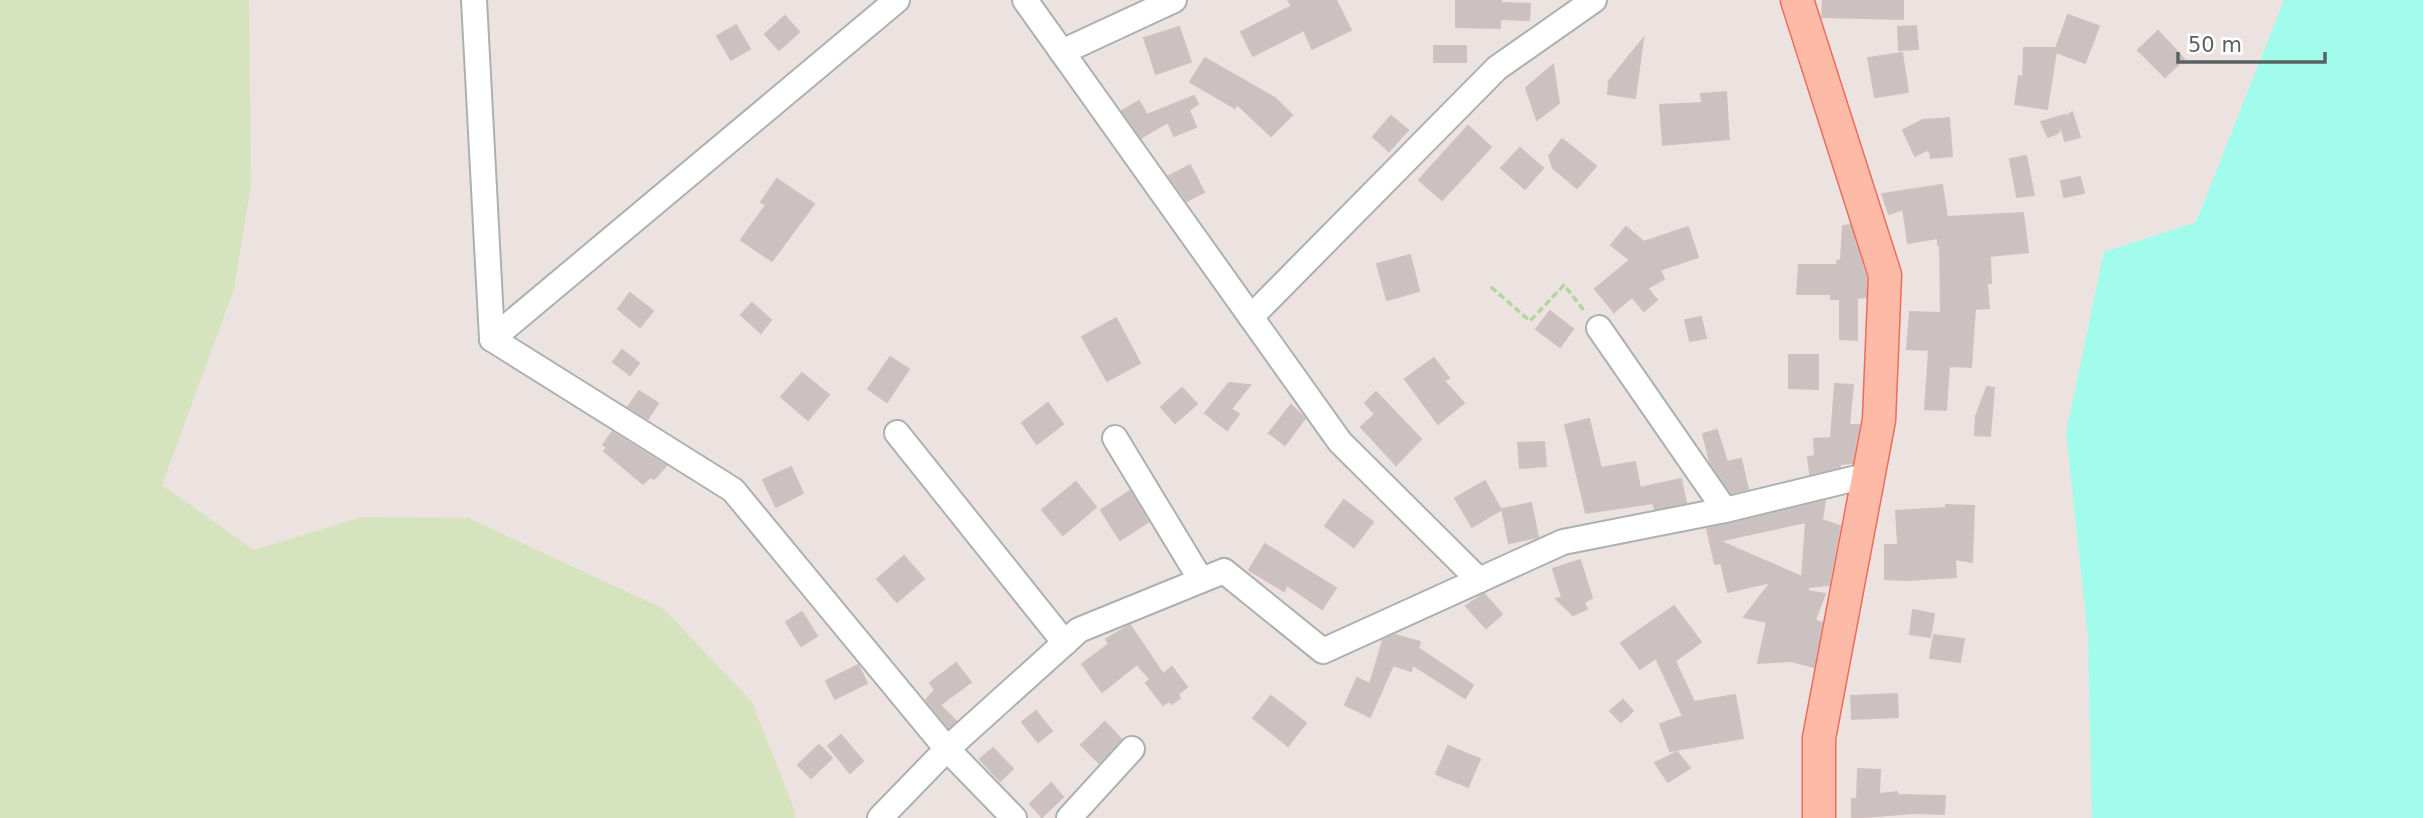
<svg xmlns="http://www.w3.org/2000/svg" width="2423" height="818" font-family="'DejaVu Sans',sans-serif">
	<rect width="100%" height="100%" fill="#ece3e1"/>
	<path fill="#d5e3be" d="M0,0H249L251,184L234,289L162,485L254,550L362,517L468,518L664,609L752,702L796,814L795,818H0Z"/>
	<path fill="#a2fcec" d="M2284,0H2423V818H2092L2088,638L2066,432L2104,252L2196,222Z"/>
	<g fill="#cac1c0" stroke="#d0c1c0" stroke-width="2" fill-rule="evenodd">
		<path d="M1288,0H1336L1351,30L1312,49L1304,30L1253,56L1241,32L1292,6Z"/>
		<path d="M1456,0H1501V3L1530,4L1529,20L1500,19V28L1456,27Z"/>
		<path d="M1823,0H1903V19L1822,17Z"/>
		<path d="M2068,15L2099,26L2085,63L2056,52L2047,109L2015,104L2019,76L2023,77L2024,48H2056Z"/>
		<path d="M785,16L799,32L779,50L765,34Z"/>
		<path d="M736,25L750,49L731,60L717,36Z"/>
		<path d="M1916,26L1918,49L1899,50L1898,27Z"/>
		<path d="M1179,27L1191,62L1156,74L1144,38Z"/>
		<path d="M2158,31L2184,59L2165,77L2138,50Z"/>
		<path d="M1643,39L1635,98L1608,94L1609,81Z"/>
		<rect x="1434" y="46" width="32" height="16"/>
		<path d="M1902,53L1908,92L1875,97L1868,58Z"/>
		<path d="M1205,58L1275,98L1292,115L1271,136L1237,104L1235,108L1190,82Z"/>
		<path d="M1553,65L1559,103L1537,120L1526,88Z"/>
		<path d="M1726,92L1729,139L1663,145L1660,105L1702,103L1701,94Z"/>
		<path d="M1194,96L1198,104L1189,110L1196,127L1174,136L1168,122L1141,138L1122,111L1139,101L1147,115Z"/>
		<path d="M2072,112L2080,137L2065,141L2061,127L2058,133L2048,137L2041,122L2065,115L2063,120Z"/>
		<path d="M1391,116L1408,130L1389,151L1373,137Z"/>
		<path d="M1949,118L1952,156L1931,158L1929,149L1915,156L1903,130L1923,120Z"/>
		<path d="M1468,126L1491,147L1442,200L1419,180Z"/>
		<path d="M1562,139L1596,166L1577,188L1553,168L1549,156Z"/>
		<path d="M1520,148L1543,168L1525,189L1501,168Z"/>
		<path d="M2026,156L2034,195L2017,197L2010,159Z"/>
		<path d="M1190,165L1204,192L1187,201L1169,176Z"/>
		<path d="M2080,177L2084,193L2064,197L2061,181Z"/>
		<path d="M777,179L814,204L772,261L741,240L766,205L761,202Z"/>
		<path d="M1942,185L1947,217L2023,213L2028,252L1990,256L1991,283H1987L1989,308L1975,309L1971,367L1949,366L1946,410L1925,409L1929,350L1907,349L1910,312L1941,313L1940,245H1938V238L1908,243L1903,209L1889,214L1882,194Z"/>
		<path d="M1850,225L1866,277V297L1857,298V340L1840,339V299H1831V294H1797L1799,265H1838L1837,261L1841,260L1843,226Z"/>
		<path d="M1626,227L1644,242L1688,227L1698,257L1660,270L1664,279L1647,288L1657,300L1644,311L1632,297L1614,312L1595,289L1630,260L1611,245Z"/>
		<path d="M1410,255L1419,291L1387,300L1377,264Z"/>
		<path d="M630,293L653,311L640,327L618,309Z"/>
		<path d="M752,303L771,320L761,333L741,315Z"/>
		<path d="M1550,311L1573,329L1560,347L1536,329Z"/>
		<path d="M1701,317L1706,338L1690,341L1685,320Z"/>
		<path d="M1116,318L1140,363L1107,381L1082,337Z"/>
		<path d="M622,350L639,363L630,375L613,362Z"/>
		<path d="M1789,355H1818V389L1789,388Z"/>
		<path d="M890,357L909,369L887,402L868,389Z"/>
		<path d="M1434,358L1449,378L1444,381L1464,403L1438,424L1405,379Z"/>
		<path d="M802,373L829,395L808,420L781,397Z"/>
		<path d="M1229,383L1250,385L1231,409L1239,414L1227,430L1205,413Z"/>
		<path d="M1835,384L1853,385L1849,425H1859L1852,463L1840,464V467L1810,474L1808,457L1815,456L1814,439L1831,438Z"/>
		<path d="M1987,387L1994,388L1990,436L1975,435L1976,416Z"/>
		<path d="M1182,388L1197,404L1175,423L1161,407Z"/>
		<path d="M639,391L658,403L648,419L628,407Z"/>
		<path d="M1376,392L1421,439L1396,465L1361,427L1375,414L1365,403Z"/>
		<path d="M1048,403L1063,424L1037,444L1022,423Z"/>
		<path d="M1291,405L1305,418L1285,445L1269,433Z"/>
		<path d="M1589,419L1601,468L1635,462L1640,488L1681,479L1686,503L1655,509L1653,503L1586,513L1565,425Z"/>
		<path d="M1717,430L1727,462L1741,459L1748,489L1731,493L1710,462L1703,434Z"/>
		<path d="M612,432L666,466L654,479L650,477L643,484L604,451L607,447L603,445Z"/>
		<path d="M1544,442L1546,466L1520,468L1518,443Z"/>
		<path d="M791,467L803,493L776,507L763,480Z"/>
		<path d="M1485,481L1501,510L1472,527L1455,498Z"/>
		<path d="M1076,482L1096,507L1063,535L1042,510Z"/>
		<path d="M1130,491L1148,522L1120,540L1101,510Z"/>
		<path d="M1344,500L1373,522L1354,547L1325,526Z"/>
		<path d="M1825,501L1822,520L1840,526L1829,585L1808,587V591L1825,594L1815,620L1822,623L1814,667L1791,661L1758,663L1767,622L1744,617L1771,582L1728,592L1721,563L1715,564L1707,529ZM1806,522L1802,577L1719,541L1792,525Z"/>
		<path d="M1531,503L1538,537L1509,543L1502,509Z"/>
		<path d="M1946,505L1974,506L1972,562L1955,559L1956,577L1906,580L1885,579V545H1898L1896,511L1946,508Z"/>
		<path d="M1265,544L1336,588L1322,609L1287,585L1284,591L1249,570Z"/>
		<path d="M904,556L924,579L897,602L877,579Z"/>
		<path d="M1580,560L1592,598L1584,602L1587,609L1573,615L1556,599L1562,597L1553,569Z"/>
		<path d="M1484,594L1502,614L1486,628L1466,606Z"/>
		<path d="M1674,606L1701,642L1675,661L1694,702L1735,695L1743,738L1670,751L1660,724L1683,716L1656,658L1640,669L1621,643Z"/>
		<path d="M1913,610L1934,614L1930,637L1910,634Z"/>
		<path d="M802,612L817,636L801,646L786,622Z"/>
		<path d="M1130,625L1163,674L1172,667L1187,687L1178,694L1180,698L1172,704L1169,701L1163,705L1146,683L1150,679L1137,664L1102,692L1082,664L1109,644L1106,639Z"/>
		<path d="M1395,635L1420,642L1418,648L1473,685L1465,698L1413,665L1411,671L1393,665L1370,717L1345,705L1357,678L1370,684L1383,640Z"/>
		<path d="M1934,635L1964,639L1960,662L1930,658Z"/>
		<path d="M956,663L971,682L940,705L956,721L949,728L926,700L935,690L930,683Z"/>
		<path d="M858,665L867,683L835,699L826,681Z"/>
		<path d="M1897,694L1898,717L1852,719L1851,696Z"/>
		<path d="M1271,696L1306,723L1288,746L1253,718Z"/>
		<path d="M1623,700L1633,711L1621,722L1610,711Z"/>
		<path d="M1036,711L1052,731L1038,742L1022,722Z"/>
		<path d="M1105,722L1121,739L1099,763L1081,745Z"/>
		<path d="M841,735L863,761L850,773L828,746Z"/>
		<path d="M819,745L832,758L811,778L798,765Z"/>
		<path d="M1448,746L1480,759L1468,787L1436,774Z"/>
		<path d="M993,748L1013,769L1000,781L980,759Z"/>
		<path d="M1677,752L1690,768L1668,782L1655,763Z"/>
		<path d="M1858,769L1880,770L1879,794L1897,792V795L1945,796L1944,814L1914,813L1852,818V799H1857Z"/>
		<path d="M1051,783L1063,797L1042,817L1030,804Z"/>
	</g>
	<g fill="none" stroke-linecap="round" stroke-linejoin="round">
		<defs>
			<g id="minor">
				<path d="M474,0L492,339L733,490L947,749L1014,818"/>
				<path d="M1025,0L1340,442L1479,580"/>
				<path d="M1062,52L1174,0"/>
				<path d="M1251,317L1497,68L1594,0"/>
				<path d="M1599,328L1725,510"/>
				<path d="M492,339L897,0"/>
				<path d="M897,433L1065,643"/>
				<path d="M1115,438L1201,580"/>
				<path d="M880,818L947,749L1079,630L1224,571L1323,651L1563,542L1725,510L1869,475"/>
				<path d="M1069,818L1132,749"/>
			</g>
			<path id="major" d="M1797,0L1885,275L1879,420L1819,738V818"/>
		</defs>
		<use href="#minor" stroke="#abb1b1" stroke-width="28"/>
		<use href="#major" stroke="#ec6b5b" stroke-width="35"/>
		<path stroke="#b3d5a2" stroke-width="3.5" stroke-dasharray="7 3.5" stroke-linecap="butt" d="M1491,287L1530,321L1564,285L1586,313"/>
		<use href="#minor" stroke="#fff" stroke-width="24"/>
		<use href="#major" stroke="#fcbaa7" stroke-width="32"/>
	</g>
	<path d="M2178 52v10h147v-10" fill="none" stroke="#5a6261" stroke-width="3.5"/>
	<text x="2188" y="52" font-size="21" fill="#5a6261" stroke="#ffffff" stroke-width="5" paint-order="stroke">50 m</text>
</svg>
